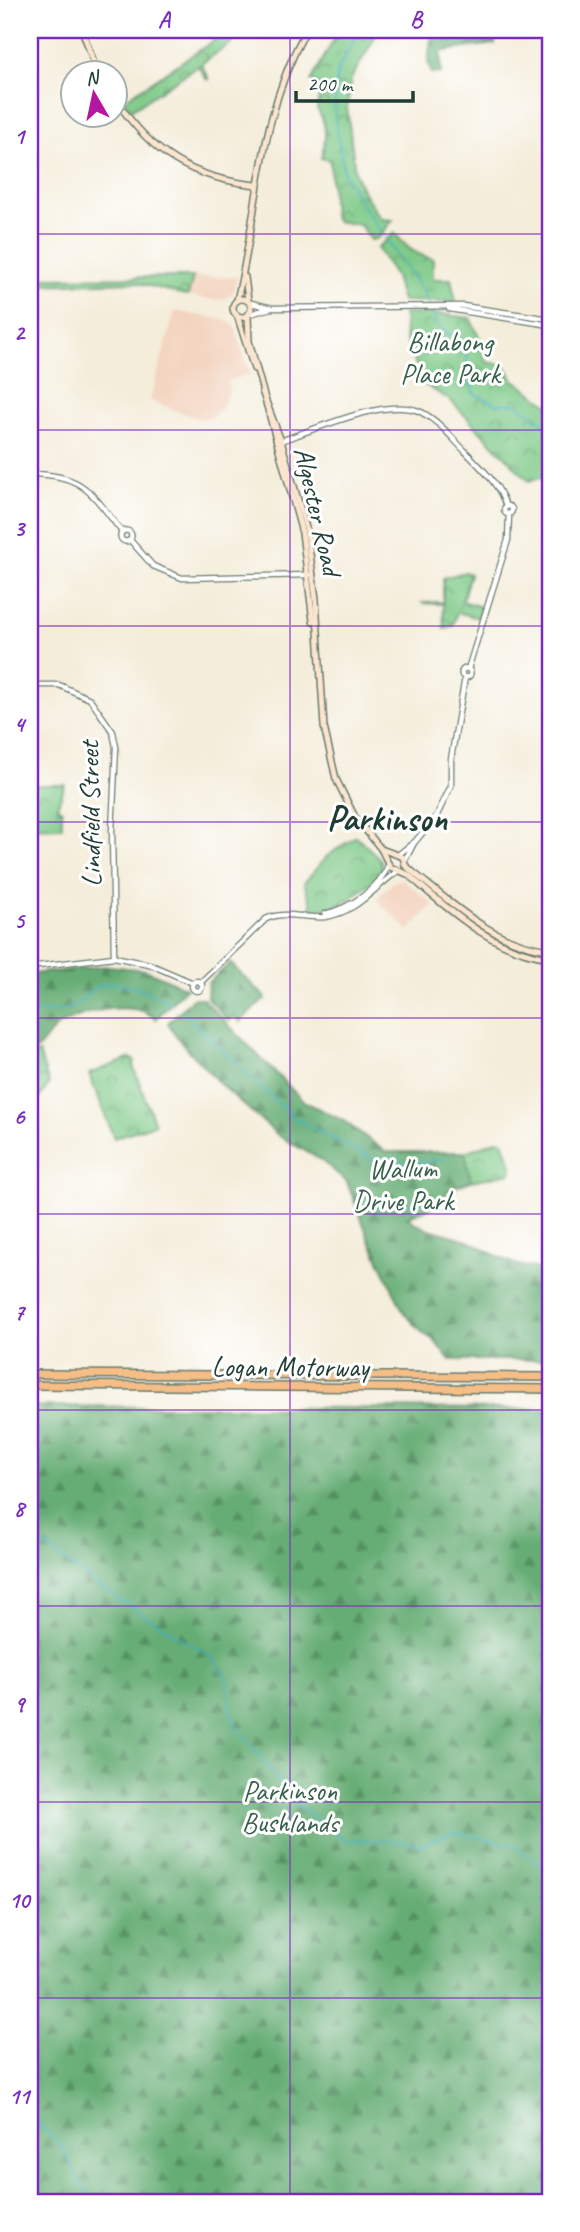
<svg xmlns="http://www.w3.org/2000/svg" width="580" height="2232" font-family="Caveat,sans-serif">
	<defs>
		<pattern id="forest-firs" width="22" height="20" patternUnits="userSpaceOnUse" patternTransform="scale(1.75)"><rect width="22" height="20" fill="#66ad74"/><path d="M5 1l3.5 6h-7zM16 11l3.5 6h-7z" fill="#538e60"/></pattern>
		<pattern id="park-crowns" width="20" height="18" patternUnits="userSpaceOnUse" patternTransform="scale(1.75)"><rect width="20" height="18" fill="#7ec987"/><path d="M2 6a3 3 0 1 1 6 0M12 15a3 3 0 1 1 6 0" fill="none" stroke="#67a46f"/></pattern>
	</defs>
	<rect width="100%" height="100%" fill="#fff"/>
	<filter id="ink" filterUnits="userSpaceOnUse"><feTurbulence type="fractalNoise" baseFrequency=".0143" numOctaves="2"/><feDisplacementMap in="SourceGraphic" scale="14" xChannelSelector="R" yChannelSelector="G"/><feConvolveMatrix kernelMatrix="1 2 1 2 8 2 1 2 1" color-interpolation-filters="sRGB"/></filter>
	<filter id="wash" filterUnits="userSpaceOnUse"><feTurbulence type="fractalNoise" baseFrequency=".00686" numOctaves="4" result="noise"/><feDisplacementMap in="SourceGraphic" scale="28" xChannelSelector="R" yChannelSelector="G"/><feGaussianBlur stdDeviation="1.57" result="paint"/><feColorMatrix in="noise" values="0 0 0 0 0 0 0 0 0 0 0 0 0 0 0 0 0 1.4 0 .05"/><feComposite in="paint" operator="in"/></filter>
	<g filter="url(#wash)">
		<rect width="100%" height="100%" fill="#f4edda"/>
		<g fill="#f3d4bf">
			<path d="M193,277H237L233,293L224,299L214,300L188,296Z"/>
			<path d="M175,311L226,320L234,324L237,331L250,374L227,381L229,390L222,408L211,418H196L150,401Z"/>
			<path d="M402,879L434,904L409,931L376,899L395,881Z"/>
		</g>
		<g fill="url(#forest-firs)" stroke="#427554" stroke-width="2">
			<path d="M432,30H459L468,34L472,30H495V44L444,51L441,53V73L432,74L428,63Z"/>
			<path d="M230,963L266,998L240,1022L235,1016L229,1021L207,998L208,983Z"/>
			<path d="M108,966L146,970L186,988L156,1019C134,999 86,1011 61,1024C47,1031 45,1047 30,1053V974Z"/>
			<path d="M193,998H202L303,1101L344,1121L386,1152H465L471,1181L449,1189C440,1208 424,1209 407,1217C426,1233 446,1231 468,1241C500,1255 512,1270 550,1268V1360H449L434,1340L424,1334L404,1313L370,1241L347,1182L324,1162L279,1136L221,1085L179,1040L168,1023Z"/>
			<path d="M30,1406L550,1409V2202H30Z"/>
		</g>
		<g fill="url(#park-crowns)" stroke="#4e835e" stroke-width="2">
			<path d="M230,30H250L201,64L209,79L207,80L198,66L131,110L124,100Z"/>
			<path d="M339,30H379L351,79L347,108L355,172L361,188L381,219L393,220L378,238L371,240L360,225L336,221L333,215L330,160L321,158C326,139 328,125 317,109L320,86L311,81Z"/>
			<path d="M395,233C406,248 415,254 433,259V279H451L456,302L402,301L395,277L377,248Z"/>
			<path d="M193,277L188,296L135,282L30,285V278Z"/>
			<path d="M404,314H439L470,318L483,345L486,362L504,365L513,379L550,406V476L529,481L451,401L424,384L405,338Z"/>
			<path d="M465,572L470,574L462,601L481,607L478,618L457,612L453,626L444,628L443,604L421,603L443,602V578Z"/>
			<path d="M30,785H65L57,807L62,810V827L30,828Z"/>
			<path d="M356,836L381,860L382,872C363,890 341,911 313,909L304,883L326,857Z"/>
			<path d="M39,1053L49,1084L32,1109L30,1056Z"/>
			<path d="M131,1058L135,1061L133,1066L155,1124L114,1138L89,1074Z"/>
			<path d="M498,1140L503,1141L512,1165L511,1173L471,1181L465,1152Z"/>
		</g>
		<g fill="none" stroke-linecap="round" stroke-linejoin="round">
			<g stroke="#3caeb6" stroke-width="2">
				<path d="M359,30L338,69L335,92V118L344,173L361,203L424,293L439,328L463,341L473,393L497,404H517L550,429"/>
				<path d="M30,1010C44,1015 70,1011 81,1001C89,994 91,987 103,985C126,979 150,993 170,1003"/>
				<path d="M182,1012L294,1118L374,1160L395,1158L405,1164L445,1159"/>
				<path d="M30,1534L103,1589L213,1658L227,1679L233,1722L299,1806L344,1840L398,1841L420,1845L454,1832L515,1845L550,1872"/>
				<path d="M30,2116L61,2145L80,2183L95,2202"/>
			</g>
		</g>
	</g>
	<g filter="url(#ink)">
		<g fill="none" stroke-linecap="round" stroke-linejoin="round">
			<defs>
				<g id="tertiary">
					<path d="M251,303L272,308L463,306L550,319"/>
					<path d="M449,309L550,325"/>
					<path d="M250,314L271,308"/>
					<path d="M280,441C315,430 387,396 421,412C439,421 451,437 465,451C481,468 500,484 506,507"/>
					<path d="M30,474C83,474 91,492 122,532"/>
					<circle cx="508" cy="510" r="4"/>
					<circle cx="126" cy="536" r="5.5"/>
					<path d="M130,540L153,566L182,578L309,575"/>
					<circle cx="466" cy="673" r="4.5"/>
					<path d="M468,669L508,540L509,514"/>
					<path d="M30,685H59L90,699L113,732L116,747L112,831L114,957"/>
					<path d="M398,855L413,843"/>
					<path d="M405,860L414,843L437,815L451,786V759L465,677"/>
					<path d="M325,914C352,907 378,890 389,864"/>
					<path d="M30,967L114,957L149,964L193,983"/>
					<circle cx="197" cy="986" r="5"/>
					<path d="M201,982L266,919C284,910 306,919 325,917C358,912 373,888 398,871"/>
				</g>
				<g id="secondary">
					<path d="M82,30L98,74"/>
					<path d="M116,100C152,154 191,178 256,185"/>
					<path d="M245,277L248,300"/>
					<circle cx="242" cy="308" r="9"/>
					<path d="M237,300C260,205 257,120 306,30"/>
					<path d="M237,315L254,369"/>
					<path d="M248,315L249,341L302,533L313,621"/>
					<path d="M262,391L281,441L307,531L316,599L324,727L336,779L355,817L381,849L390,867L407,874C451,911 490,950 550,958"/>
					<path d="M381,849L403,857L405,865L413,872C455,906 494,944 550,950"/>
				</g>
				<g id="motorway">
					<path d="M30,1374L550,1377"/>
					<path d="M30,1385L550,1389"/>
				</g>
			</defs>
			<use href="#tertiary" stroke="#6a7b6e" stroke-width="7"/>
			<use href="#secondary" stroke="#6a7b6e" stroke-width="8"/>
			<use href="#motorway" stroke="#6a7b6e" stroke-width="10"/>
			<use href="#tertiary" stroke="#fff" stroke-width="4.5"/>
			<use href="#secondary" stroke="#fbe5cf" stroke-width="5"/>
			<use href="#motorway" stroke="#f6be87" stroke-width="7"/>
		</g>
	</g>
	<path fill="none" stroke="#7b2cbf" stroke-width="2" stroke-opacity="0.55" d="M290,30V2202M30,234H550M30,430H550M30,626H550M30,822H550M30,1018H550M30,1214H550M30,1410H550M30,1606H550M30,1802H550M30,1998H550"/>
	<g text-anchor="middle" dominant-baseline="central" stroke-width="6" stroke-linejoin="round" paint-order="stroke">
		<g font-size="28" fill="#376049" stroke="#fff">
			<text x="450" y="341">Billabong<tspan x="450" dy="32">Place Park</tspan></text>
			<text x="403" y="1168">Wallum<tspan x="403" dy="32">Drive Park</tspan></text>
			<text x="290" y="1790">Parkinson<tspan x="290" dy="32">Bushlands</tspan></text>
		</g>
		<g font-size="28" fill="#1f3d34" stroke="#fff">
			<text transform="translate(318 511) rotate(77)">Algester Road</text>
			<text transform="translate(90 814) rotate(-91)">Lindfield Street</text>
			<text x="290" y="1366">Logan Motorway</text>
		</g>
		<g font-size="35" font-weight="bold" fill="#1f3d34" stroke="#fff">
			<text x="387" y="818">Parkinson</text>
		</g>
	</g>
	<rect width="580" height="2232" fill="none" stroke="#fff" stroke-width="77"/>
	<g transform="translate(94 94) rotate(351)"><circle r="33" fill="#ffffff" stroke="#a5b1ae" stroke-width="2"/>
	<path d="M0-5L12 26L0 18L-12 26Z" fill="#b5179e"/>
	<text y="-10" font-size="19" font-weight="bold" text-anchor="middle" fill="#1f3d34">N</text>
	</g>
	<path d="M296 91v10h117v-10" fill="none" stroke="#1f3d34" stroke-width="3.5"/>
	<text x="307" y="91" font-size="21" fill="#1f3d34" stroke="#ffffff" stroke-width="5" paint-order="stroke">200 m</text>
	<rect x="38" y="38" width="504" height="2156" fill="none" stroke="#7b2cbf" stroke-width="2.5"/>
	<g font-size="23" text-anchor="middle" font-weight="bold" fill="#7b2cbf">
		<text x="164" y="27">A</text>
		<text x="416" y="27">B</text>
		<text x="19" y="144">1</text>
		<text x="19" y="340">2</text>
		<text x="19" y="536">3</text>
		<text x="19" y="732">4</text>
		<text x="19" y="928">5</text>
		<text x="19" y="1124">6</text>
		<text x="19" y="1320">7</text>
		<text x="19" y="1516">8</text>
		<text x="19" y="1712">9</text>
		<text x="19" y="1908">10</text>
		<text x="19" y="2104">11</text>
	</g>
</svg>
